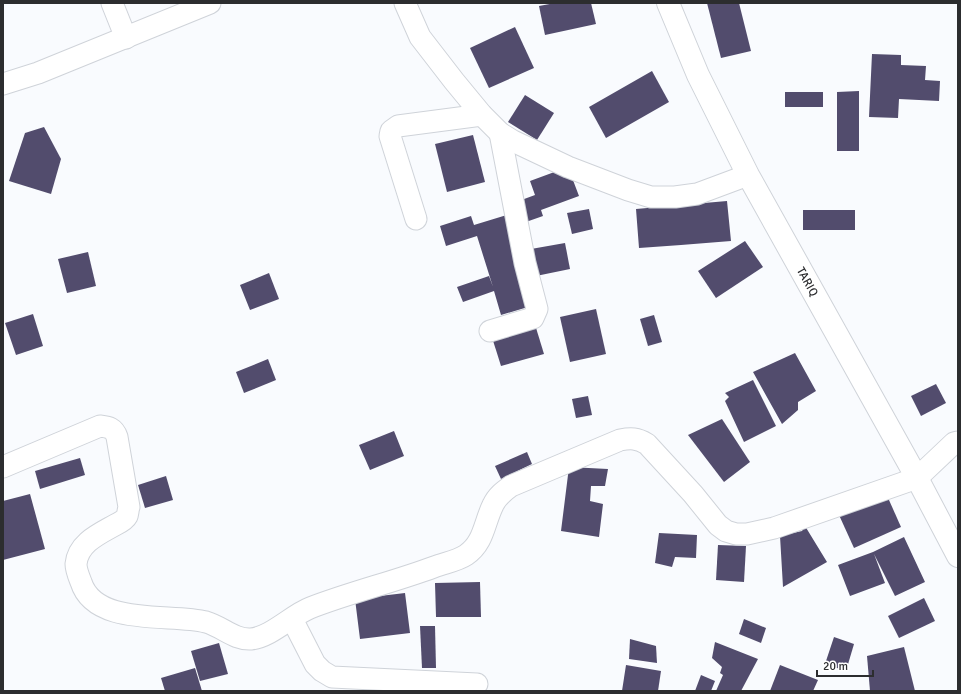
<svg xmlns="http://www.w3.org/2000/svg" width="961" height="694" font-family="Signika,sans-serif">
	<rect width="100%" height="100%" fill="#f9fbfe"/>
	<g fill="#524c6d">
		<path d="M555,3H591L596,24L545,35L539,6Z"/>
		<path d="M707,3H739L751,51L721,58Z"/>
		<path d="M515,27L534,68L489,88L470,48Z"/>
		<path d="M872,54L901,55V65L926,66L925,80L940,81L939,101L899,99L898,118L869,117Z"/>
		<path d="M652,71L669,102L606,138L589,107Z"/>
		<path d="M859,91V151H837V92Z"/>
		<rect x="785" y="92" width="38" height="15"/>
		<path d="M525,95L554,113L537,140L508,122Z"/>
		<path d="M44,127L61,159L51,194L9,181L25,133Z"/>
		<path d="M473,135L485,182L447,192L435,144Z"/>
		<path d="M568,167L579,196L541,210L543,216L523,223L516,202L535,195L530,181Z"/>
		<path d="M727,201L731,241L681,245L680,231L681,245L639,248L636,209Z"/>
		<path d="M589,209L593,229L572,234L567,213Z"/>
		<rect x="803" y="210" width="52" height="20"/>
		<path d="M510,214L538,304L501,315L494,291L463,302L457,287L489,276L493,287L477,236L446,246L440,226L471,216L474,225Z"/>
		<path d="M745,241L763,267L716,298L698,271Z"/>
		<path d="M565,243L570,269L536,276L531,249Z"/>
		<path d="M88,252L96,286L67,293L58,259Z"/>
		<path d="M269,273L279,299L250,310L240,285Z"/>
		<path d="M596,309L606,354L570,362L560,317Z"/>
		<path d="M33,314L43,346L16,355L5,323Z"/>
		<path d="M654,315L662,342L648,346L640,319Z"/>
		<path d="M533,318L544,354L501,366L490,331Z"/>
		<path d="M795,353L816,391L798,402V410L782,424L753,372Z"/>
		<path d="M268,359L276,380L244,393L236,372Z"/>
		<path d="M753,380L776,426L744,442L725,401L729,397L725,393Z"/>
		<path d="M936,384L946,403L921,416L911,396Z"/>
		<path d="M588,396L592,415L576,418L572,399Z"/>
		<path d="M722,419L750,462L724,482L688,435Z"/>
		<path d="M394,431L404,456L370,470L359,445Z"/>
		<path d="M527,452L532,464L501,479L495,466Z"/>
		<path d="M80,458L85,475L40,489L35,471Z"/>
		<path d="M569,467L608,469L605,486H591L590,501L603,504L599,537L561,531Z"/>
		<path d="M166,476L173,500L145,508L138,485Z"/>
		<path d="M881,482L901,527L854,548L834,504Z"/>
		<path d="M30,494L45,549L3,560V501Z"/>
		<path d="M805,526L827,562L783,587L780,536L802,531Z"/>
		<path d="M659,533L697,535L696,558L675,557L672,567L655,563Z"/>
		<path d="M904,537L925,582L895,596L874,554L885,583L850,596L838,565L873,552Z"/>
		<path d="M718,545L746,546L744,582L716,580Z"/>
		<path d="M480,582L481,617H436L435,583Z"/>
		<path d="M405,593L410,633L360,639L355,599Z"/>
		<path d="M924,598L935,621L899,638L888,616Z"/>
		<path d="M744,619L766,628L761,643L739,634Z"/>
		<path d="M420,626H435L436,668H422Z"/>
		<path d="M834,637L854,644L846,671L825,664Z"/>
		<path d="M630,639L656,646L657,663L629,659Z"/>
		<path d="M715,642L758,659L741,691H716L723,675L720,673L722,667L712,658Z"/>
		<path d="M219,643L228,674L200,681L191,651Z"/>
		<path d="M904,647L915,691H870L867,656Z"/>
		<path d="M626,665L661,671L658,691H622Z"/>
		<path d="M780,665L818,680L813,691H770Z"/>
		<path d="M195,668L202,691H165L161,678Z"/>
		<path d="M701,675L715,681L711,691H695Z"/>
	</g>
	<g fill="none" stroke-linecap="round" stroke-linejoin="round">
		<defs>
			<g id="minor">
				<path d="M112,3L126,38"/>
				<path d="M405,3L420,37L454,81L482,115L500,133L513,141L568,167L628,190L651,197H675L697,194L748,175"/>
				<path d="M3,84L38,73L210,3"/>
				<path d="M416,219L390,136L391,131L398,126L482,115"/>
				<path d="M490,331L533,318L537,309L525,263L500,133"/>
				<path d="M3,467L100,426C109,427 114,428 117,437L129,507C128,509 128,514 127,516C125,520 119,523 115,525C99,534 78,543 76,564C76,570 79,577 81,582C95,627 171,613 206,622C223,627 234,640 251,639C271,637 292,615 310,608C351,592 394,582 434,567C444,563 457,561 466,555C484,543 484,523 493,505C497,496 504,491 511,486L620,440C631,438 637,438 647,444L693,494L718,525L726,531L736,534H747L774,528L917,478L954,443L958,442"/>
				<path d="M292,619L315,664L322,671L332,677L477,684"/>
			</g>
			<g id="secondary">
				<path id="s1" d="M668,3L698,75L748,175L917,478L958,556"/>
			</g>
		</defs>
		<use href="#minor" stroke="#cfd3d9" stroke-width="23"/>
		<use href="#secondary" stroke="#cfd3d9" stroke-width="24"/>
		<use href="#minor" stroke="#fff" stroke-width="21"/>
		<use href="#secondary" stroke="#fff" stroke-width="22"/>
	</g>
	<g text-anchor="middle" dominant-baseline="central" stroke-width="4" stroke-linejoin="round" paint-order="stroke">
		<g font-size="12" fill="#2c2d2f" stroke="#fff">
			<text stroke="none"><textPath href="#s1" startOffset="312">TARIQ</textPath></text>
		</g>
	</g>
	<rect width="961" height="694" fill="none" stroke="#2c2d2f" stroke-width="8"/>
	<path d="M817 670v6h56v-6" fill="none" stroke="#2c2d2f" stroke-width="2"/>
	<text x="823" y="670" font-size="12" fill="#2c2d2f" stroke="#ffffff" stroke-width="3" paint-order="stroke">20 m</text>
</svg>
